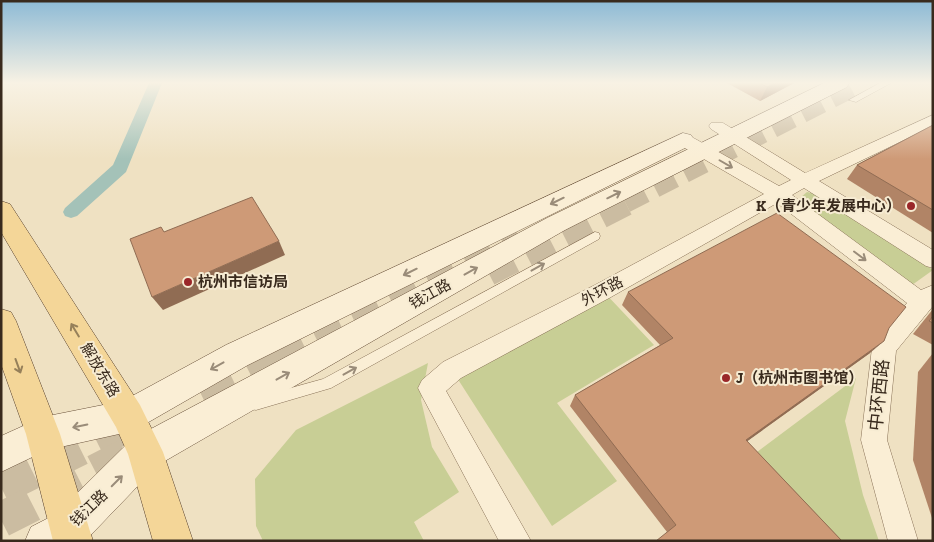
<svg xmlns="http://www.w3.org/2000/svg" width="934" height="542" font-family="'Zilla Slab','Noto Sans SC',serif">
	<rect width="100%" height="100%" fill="#efe1c2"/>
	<g fill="#c8ce95">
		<path d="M807,192L822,195L933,270L912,285L802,206L800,198Z"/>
		<path d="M603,291L654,345L557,403L617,481L552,526L452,370Z"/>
		<path d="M428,363L421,400L432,447L459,492L414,522L424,541H263L256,526L255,479L296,430Z"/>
		<path d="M856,378L845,421L863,495L879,541H833L753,455Z"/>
	</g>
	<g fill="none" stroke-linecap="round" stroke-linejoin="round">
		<path fill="#a4c2b8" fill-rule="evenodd" d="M149,83H162L126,172L77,216L71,218L65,216L63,212L65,208L113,165Z"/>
		<path stroke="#cbbca1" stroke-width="22" stroke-dasharray="22 11" stroke-linecap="butt" d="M625,202L859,83"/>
		<g stroke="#cbbca1" stroke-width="28" stroke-dasharray="28 14" stroke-linecap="butt">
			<path d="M488,272L627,201"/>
			<path d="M276,352L518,235"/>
		</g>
		<g stroke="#cbbca1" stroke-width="35" stroke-dasharray="35 18" stroke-linecap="butt">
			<path d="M199,390L279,351"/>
			<path d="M1,487L135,421"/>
			<path d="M1,520L136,451"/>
		</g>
		<defs>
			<g id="lane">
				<path d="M880,83H891L856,102L849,100Z"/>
				<path d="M595,232L599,233L600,236L599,239L331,388L256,410L251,409L249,404L251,399L323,379Z"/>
			</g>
			<path id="street" d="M933,115V126L819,181L933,250V268L926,266L804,188L792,195L921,290L933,285V306L896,351L887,440L918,541H888L861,440L872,348L876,341L907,303L777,203L611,297L461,378L446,391L531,541H499L422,396L418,388L422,380L443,362L595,285L764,194L678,144L676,140L678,136L684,135L690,136L779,186L791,180L711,129L709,126L711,123H723L805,173Z"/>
			<g id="secondary">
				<path d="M824,83H849L847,87L565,230L158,465L85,541H25L31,527L56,514L132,439L547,218Z"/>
				<path d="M683,133L691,135L694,140L691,145L248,365L140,427L128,432L47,450L1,472V436L43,417L123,401L226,345Z"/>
			</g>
			<g id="primary">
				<path d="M1,201L10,204L140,405L163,452L193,541H153L128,454L116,427L1,232Z"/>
				<path d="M1,309L11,312L16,321L60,434L93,541H53L26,434L1,364Z"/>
			</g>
		</defs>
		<use href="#lane" stroke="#897258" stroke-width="1"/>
		<use href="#street" stroke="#897258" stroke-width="1"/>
		<use href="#secondary" stroke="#6b533c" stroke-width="1"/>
		<use href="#primary" stroke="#57402d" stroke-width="1"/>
		<use href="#lane" fill="#faeed5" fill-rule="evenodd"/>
		<use href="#street" fill="#faeed5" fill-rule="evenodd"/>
		<use href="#secondary" fill="#faeed5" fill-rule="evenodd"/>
		<use href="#primary" fill="#f4d698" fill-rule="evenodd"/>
	</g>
	<g fill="#b18466">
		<path d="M727,83H794L760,101Z"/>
		<path d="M933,125V233L847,179L857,165Z"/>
		<path d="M628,292L870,353L747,441L842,541L667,532L570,406L575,395L660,345L622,305Z"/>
		<path d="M933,309V345L913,334Z"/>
		<path d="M933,353V521L913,460L918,372Z"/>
	</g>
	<g fill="#906c53">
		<path d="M775,83H794L760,101L767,87Z"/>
		<path d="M279,241L285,255L163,310L152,297Z"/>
		<path d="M884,341L870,353L735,450L746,440Z"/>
	</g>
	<g fill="#ce9a77" stroke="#906c53">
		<path d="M760,83H775L767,87Z"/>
		<path d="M933,125V210L857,165Z"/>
		<path d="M252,197L279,241L152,297L130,239L161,227L164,232Z"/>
		<path d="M777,213L906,307L889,328L884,341L746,440L842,541H656L676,525L575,395L673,338L628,292Z"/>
		<path d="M933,316V323L929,321Z"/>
		<path d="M933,428V452L932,450Z"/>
	</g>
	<defs><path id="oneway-shaft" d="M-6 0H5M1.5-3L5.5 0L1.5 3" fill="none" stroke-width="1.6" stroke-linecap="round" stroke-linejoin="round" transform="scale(1.25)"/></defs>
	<g stroke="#9a8c79">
		<use href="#oneway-shaft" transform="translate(726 164) rotate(30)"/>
		<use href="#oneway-shaft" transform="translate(614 195) rotate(-26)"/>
		<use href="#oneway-shaft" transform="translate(557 201) rotate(154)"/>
		<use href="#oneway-shaft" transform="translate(860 256) rotate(37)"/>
		<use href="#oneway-shaft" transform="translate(538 267) rotate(-29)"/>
		<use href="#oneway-shaft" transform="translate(471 271) rotate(-29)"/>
		<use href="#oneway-shaft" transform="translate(410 272) rotate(154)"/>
		<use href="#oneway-shaft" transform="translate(217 366) rotate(151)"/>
		<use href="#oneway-shaft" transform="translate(350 371) rotate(-29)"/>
		<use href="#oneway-shaft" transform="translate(283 376) rotate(-29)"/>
		<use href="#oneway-shaft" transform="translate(80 426) rotate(168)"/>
		<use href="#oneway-shaft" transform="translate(117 481) rotate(-45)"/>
	</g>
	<g stroke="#96805a">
		<use href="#oneway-shaft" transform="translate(75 330) rotate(-121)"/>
		<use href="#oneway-shaft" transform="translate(18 366) rotate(70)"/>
	</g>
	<linearGradient id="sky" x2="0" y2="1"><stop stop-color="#8dbad5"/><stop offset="0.52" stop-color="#f8f2e4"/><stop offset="1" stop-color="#f8f2e4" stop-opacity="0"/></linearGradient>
	<rect width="934" height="159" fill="url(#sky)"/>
	<g fill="#9a2729" stroke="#f6ebd2" stroke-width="2">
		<circle cx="911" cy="206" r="5"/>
		<circle cx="188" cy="282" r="5"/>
		<circle cx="726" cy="378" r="5"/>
	</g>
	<g text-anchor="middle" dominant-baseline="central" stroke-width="4" stroke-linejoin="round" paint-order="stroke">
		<g font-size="15" font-weight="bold" fill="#392a1d" stroke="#f6ebd2" text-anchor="start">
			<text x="901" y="206" text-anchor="end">K（青少年发展中心）</text>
			<text x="198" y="282">杭州市信访局</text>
			<text x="736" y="378">J（杭州市图书馆）</text>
		</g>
		<g font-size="15" fill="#392a1d" stroke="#f6ebd2">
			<text transform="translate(602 291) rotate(-28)">外环路</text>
			<text transform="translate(430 294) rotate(-29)">钱江路</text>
			<text transform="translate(100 370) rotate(59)">解放东路</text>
			<text transform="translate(89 508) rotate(-44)">钱江路</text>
		</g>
		<g font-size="18" fill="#392a1d" stroke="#f6ebd2">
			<text transform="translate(879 395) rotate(-84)">中环西路</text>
		</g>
	</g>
	<rect width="934" height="542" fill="none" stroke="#392a1d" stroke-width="5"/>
</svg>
